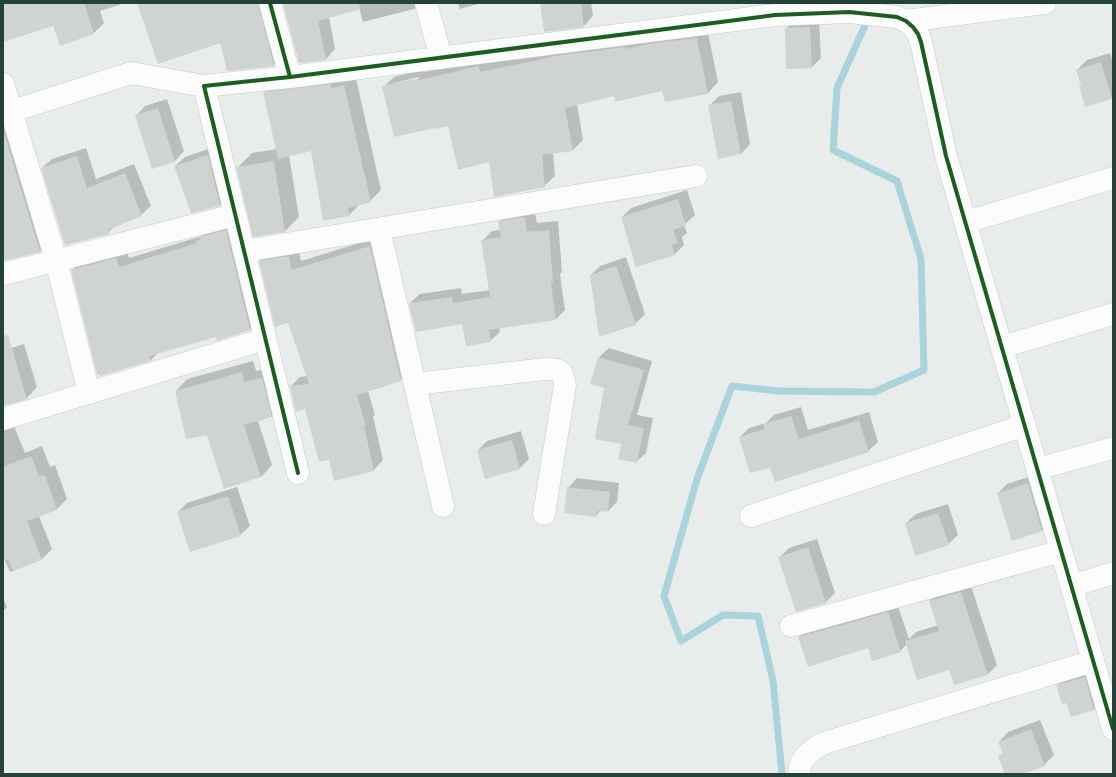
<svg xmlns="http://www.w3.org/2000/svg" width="1116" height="777" font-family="Arial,sans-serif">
	<rect width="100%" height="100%" fill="#e8edeb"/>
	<g fill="#0003" fill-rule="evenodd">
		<path d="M3,3H125L100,11L104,23L94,33L60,44L53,24L3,41Z"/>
		<path d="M138,3H270L284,55L274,65L221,42Z"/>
		<path d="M285,3H420L414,9L363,22L359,8L329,17L335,49L326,59L300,62Z"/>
		<path d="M458,3H481L460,9Z"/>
		<path d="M541,3H591L593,16L584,26L545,31Z"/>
		<path d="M819,18L821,58L812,67L786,29L795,19Z"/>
		<path d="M707,28L718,82L708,93L663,90L615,95L577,104L583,140L573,150L553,152L555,176L544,186L449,125L383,87L394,77L424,69L425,72L489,57L490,63L558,48ZM419,77V79L394,85V83Z"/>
		<path d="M1110,53L1113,62V96L1111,98L1077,70L1087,60Z"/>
		<path d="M355,74L381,190L370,201L360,204L349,215L312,150L289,155L299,217L285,231L238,167L252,153L277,149L264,93L275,82Z"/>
		<path d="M741,92L750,144L741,154L709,106L719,96Z"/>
		<path d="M167,99L184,151L175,161L153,168L136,116L145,106Z"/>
		<path d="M3,110L50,240L40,251L3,260Z"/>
		<path d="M217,146L229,195L220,205L175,166L185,157Z"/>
		<path d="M86,148L96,179L134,164L151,206L141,215L116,225L108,233L42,168L52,159Z"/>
		<path d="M687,190L695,215L684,225L687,233L682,237L684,245L675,254L622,217L631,208Z"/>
		<path d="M534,208L537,223L558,221L562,272L560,274L565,310L556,319L499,328L500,332L490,341L463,323L410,303L420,294L461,288L462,294L490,290L482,241L492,231L501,230L499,222L509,212Z"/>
		<path d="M236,221L259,320L250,329L217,339L216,336L158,353L151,360L100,375L72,270L82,260L126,249L129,258L202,236L210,228Z"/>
		<path d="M379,237L410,370L401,380L368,391L375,415L373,416L383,460L374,470L334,479L330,458L306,408L291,386L300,377L307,376L289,322L260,261L270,252L298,247L301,261Z"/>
		<path d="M626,257L645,314L635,324L591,275L600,266Z"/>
		<path d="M3,343L5,350L24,344L37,387L27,398L3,405Z"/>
		<path d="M609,348L652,361L637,415L653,418L646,453L636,462L622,443L606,387L599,357Z"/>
		<path d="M253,361L256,371L274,367L283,405L271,416L258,421L272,465L261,477L207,433L176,391L187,379Z"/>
		<path d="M801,407L808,430L869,412L878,442L868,451L771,466L740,437L749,428L766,423L774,415Z"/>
		<path d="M3,415L12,421L25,453L42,446L50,467L55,465L67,499L57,509L39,516L52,549L42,559L10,572L3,556Z"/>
		<path d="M521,431L529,459L520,468L478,450L487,441Z"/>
		<path d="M1038,474L1051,521L1042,531L1012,540L998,493L1007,484Z"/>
		<path d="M577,478L619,483L617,502L608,511L601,510L596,516L568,488Z"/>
		<path d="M237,487L250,526L240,535L178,512L187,503Z"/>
		<path d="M948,504L958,535L948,544L906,523L916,514Z"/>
		<path d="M817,539L835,593L825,603L780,557L789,548Z"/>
		<path d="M970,583L997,665L988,674L954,684L950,669L907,644L900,651L799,637L809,628L897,603L909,639L916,632L938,625L930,601L939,591Z"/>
		<path d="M3,598L7,607L3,611Z"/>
		<path d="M1094,668L1103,700L1094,709L1071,716L1067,702L1057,686L1067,676Z"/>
		<path d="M1040,720L1054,755L1044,765L1020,774H1006L1000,756L1003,753L999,742L1008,732Z"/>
	</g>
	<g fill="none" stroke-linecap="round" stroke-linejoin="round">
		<path stroke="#a9d4db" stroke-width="7" d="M782,774L773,681L758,616L723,615L681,641L664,596L697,479L732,386L778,391L874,392L924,370L921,259L897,181L833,150L837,88L875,3"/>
	</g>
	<g fill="#cfd4d2">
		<path d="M3,3H84L94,34L60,46L53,26L3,42Z"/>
		<path d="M137,3H258L274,66L227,71L220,43L158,64Z"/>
		<path d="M283,3H359L360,9L318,21L326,60L299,63Z"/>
		<path d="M540,3H581L584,27L544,32Z"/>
		<path d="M810,27L812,68L786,69L785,28Z"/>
		<path d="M697,38L708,94L665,102L662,91L615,102L614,96L565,108L573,151L542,155L545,187L494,197L489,162L458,170L448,126L435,129V128L394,137L382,86L414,79L415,81L479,66L480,72L548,58V57L625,47L626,49L654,43Z"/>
		<path d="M1101,62L1112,99L1085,107L1079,86L1081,85L1076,70Z"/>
		<path d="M331,84L332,88L344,85L371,202L348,208L350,216L323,221L311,151L278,159L263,92Z"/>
		<path d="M731,101L741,154L718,159L708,105Z"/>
		<path d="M158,108L175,162L152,169L135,115Z"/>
		<path d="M3,129L40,252L3,261Z"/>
		<path d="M208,155L220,206L191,213L174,166Z"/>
		<path d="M77,156L87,188L125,173L142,216L108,230L109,234L65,245L41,168Z"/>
		<path d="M274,161L285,232L253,237L236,167Z"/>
		<path d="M678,199L686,226L673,230L678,243L672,245L675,255L636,267L621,217Z"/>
		<path d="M525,217L527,232L549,230L553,282L551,283L556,320L489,330L491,342L466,346L462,324L416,332L409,303L452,297L453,303L490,297L481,240L501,237L498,221Z"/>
		<path d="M226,230L250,330L217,341L216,337L150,356L151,361L100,376L99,374H97L71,270L116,258L119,267L197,243L196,241L200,240L199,237Z"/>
		<path d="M370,246L401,381L357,395L366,426H364L374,471L334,481L329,460L319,462L305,409L296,412L290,386L309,384L288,323L275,327L259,261L289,256L291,270Z"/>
		<path d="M616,266L636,325L599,337L590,275Z"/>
		<path d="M8,335L27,399L3,406V336Z"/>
		<path d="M598,357L644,370L628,425L644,428L637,463L618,459L621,444L595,439L604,388L590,384Z"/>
		<path d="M242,372L244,382L262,378L272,417L244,425L261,477L224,489L207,435L186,439L175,391Z"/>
		<path d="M791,416L799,439L859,420L869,452L775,482L770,468L750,473L739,437L765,429L763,424Z"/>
		<path d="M512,440L520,469L485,479L477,450Z"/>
		<path d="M31,456L39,476L45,475L57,510L27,521L42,560L13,571L8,559L3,561V467Z"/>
		<path d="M1028,483L1042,531L1012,541L997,493Z"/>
		<path d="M567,487L610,492L608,512L597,511L596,517L564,513Z"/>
		<path d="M228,496L241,536L190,552L177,512Z"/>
		<path d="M938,513L949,545L915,556L905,523Z"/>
		<path d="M808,547L826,603L796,612L778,557Z"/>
		<path d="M961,592L988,675L954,685L949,670L917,680L905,641L939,631L929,601Z"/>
		<path d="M888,612L901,652L872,661L868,648L808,667L798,637Z"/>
		<path d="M1085,677L1094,710L1071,717L1066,703L1062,704L1056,685Z"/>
		<path d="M1031,729L1045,766L1023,774H1005L998,756L1003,754L998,742Z"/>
	</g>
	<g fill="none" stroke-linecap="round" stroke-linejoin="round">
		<defs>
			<g id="minor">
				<path d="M270,3L290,77L204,86L298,473"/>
				<path d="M426,3L441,58"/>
				<path d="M906,21L1045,3"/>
				<path d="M290,77L775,15L849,12L897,17L906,21L913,27L918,34L921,42L946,156L1113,729"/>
				<path d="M3,84L56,260L89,393"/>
				<path d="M3,114L131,73L204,86"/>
				<path d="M966,222L1113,178"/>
				<path d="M379,229L443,506"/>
				<path d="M244,251L696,176"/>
				<path d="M3,274L235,215"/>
				<path d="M1002,347L1113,314"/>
				<path d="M415,384L545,369C560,369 563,370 565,385L544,514"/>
				<path d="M3,419L265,339"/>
				<path d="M1037,469L1113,448"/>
				<path d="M751,516L1025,425"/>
				<path d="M1072,586L1113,573"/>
				<path d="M791,626L1061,551"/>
				<path d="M799,774C799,758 811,750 824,743L1093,661"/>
			</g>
		</defs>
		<use href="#minor" stroke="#c5cac8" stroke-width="23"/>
		<use href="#minor" stroke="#fcfcfc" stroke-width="22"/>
		<defs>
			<g id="cycleway">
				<path d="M270,3L290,77L204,86L298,473"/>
				<path d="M290,77L775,15L849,12L897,17L906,21L913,27L918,34L921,42L946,156L1113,729"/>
			</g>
		</defs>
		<use href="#cycleway" stroke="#f7fbf9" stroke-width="6"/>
		<use href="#cycleway" stroke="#1b5e20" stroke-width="4"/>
	</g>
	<rect width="1116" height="777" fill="none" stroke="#24423a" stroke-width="8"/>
</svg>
